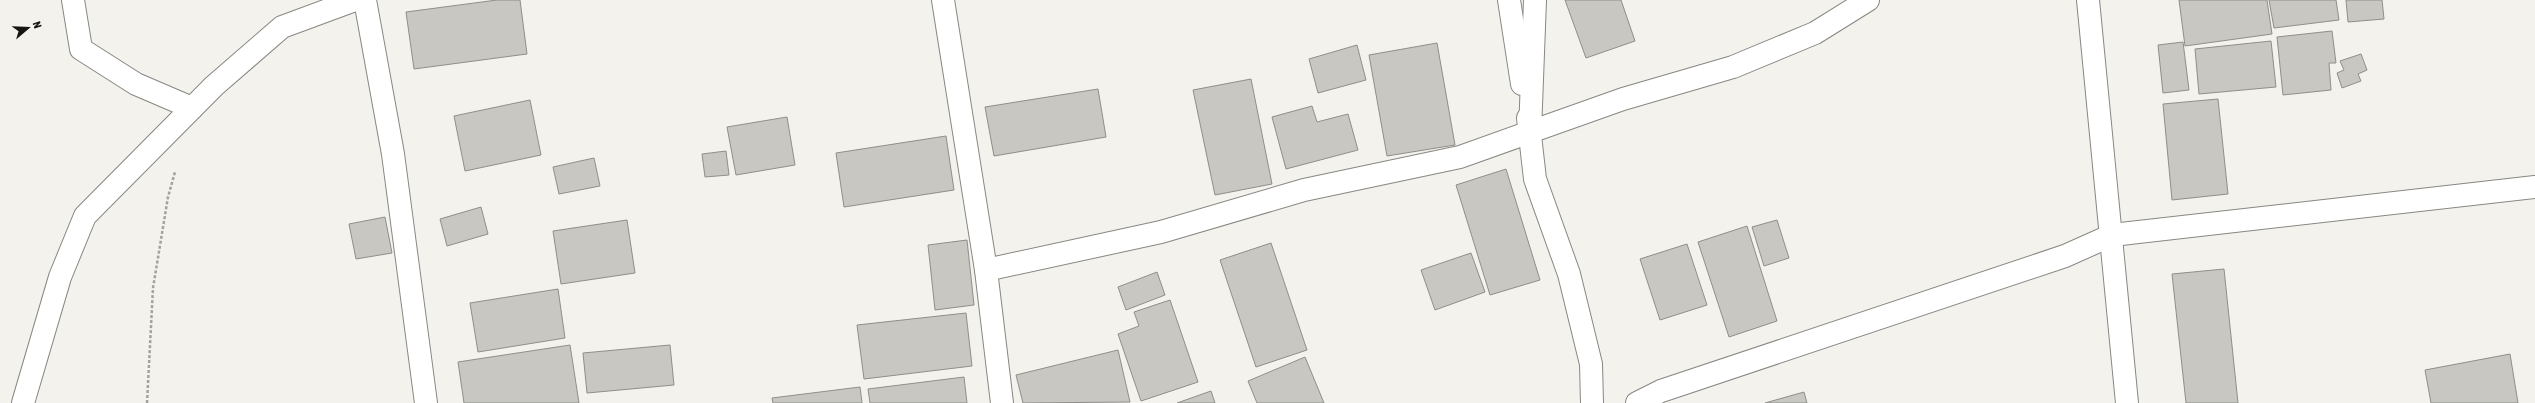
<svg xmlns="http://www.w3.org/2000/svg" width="2535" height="403" font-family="'Asap Condensed',sans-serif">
	<rect width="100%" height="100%" fill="#f3f2ed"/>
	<g fill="#c8c7c2" stroke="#8f8e8a">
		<path d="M497,0H520L527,54L414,69L406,12Z"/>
		<path d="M1565,0H1621L1635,41L1586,58Z"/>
		<path d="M2179,0H2267L2272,34L2185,46Z"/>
		<path d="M2269,0H2336L2339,20L2274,28Z"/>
		<path d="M2346,0H2382L2384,19L2348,22Z"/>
		<path d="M2332,31L2336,63H2329L2331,90L2283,95L2277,37Z"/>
		<path d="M2271,41L2276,87L2199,94L2195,49Z"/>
		<path d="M2183,42L2189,90L2163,93L2158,45Z"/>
		<path d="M1437,43L1455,145L1387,156L1369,55Z"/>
		<path d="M1357,45L1366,80L1318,93L1309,59Z"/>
		<path d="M2361,54L2367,70L2358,74L2361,81L2342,88L2337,73L2344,70L2340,61Z"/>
		<path d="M1251,79L1272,184L1215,195L1193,90Z"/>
		<path d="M1098,89L1106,137L994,156L985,107Z"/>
		<path d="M2218,99L2228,194L2172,200L2163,104Z"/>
		<path d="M530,100L541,155L465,171L454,116Z"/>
		<path d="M1312,106L1317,122L1348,114L1358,150L1286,169L1272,117Z"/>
		<path d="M787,117L795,165L736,175L727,127Z"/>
		<path d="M946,136L954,190L844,207L836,153Z"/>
		<path d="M726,151L729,175L705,177L702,154Z"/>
		<path d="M594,158L600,186L559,194L553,167Z"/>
		<path d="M1506,169L1540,280L1490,295L1456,185Z"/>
		<path d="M481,207L488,234L447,246L440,219Z"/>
		<path d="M385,217L392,253L356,259L349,224Z"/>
		<path d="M627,220L635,273L561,284L553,231Z"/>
		<path d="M1777,220L1789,258L1764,266L1752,227Z"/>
		<path d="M1747,226L1777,321L1729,337L1698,242Z"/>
		<path d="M967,240L974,305L935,310L928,245Z"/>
		<path d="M1271,243L1307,350L1256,367L1220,260Z"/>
		<path d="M1687,244L1707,305L1660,320L1640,259Z"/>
		<path d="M1471,253L1485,292L1435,310L1421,270Z"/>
		<path d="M2224,269L2238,403H2186L2172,274Z"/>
		<path d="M1157,272L1165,295L1126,310L1118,287Z"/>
		<path d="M558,289L565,338L478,352L470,303Z"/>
		<path d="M1170,300L1198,382L1141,401L1118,334L1139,326L1134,312Z"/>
		<path d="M966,313L972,366L864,379L857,325Z"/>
		<path d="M570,345L579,403H464L458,362Z"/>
		<path d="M670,345L674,385L587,393L583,353Z"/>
		<path d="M1118,350L1130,402L1023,403L1016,375Z"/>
		<path d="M2510,354L2518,403H2431L2425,370Z"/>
		<path d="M1305,357L1324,403H1257L1248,381Z"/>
		<path d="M964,377L967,403H870L868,389Z"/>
		<path d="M860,387L862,403H773L772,398Z"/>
		<path d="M1211,391L1215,403H1177Z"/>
		<path d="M1804,392L1807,403H1765Z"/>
	</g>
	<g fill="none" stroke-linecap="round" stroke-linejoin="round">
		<defs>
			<g id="street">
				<path d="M73,0L81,49L136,84L192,108"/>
				<path d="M365,0L393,154L426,403"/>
				<path d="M943,0L986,270L1002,403"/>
				<path d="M1509,0L1522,84"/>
				<path d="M2088,0L2127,403"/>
				<path d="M1528,118L1535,179L1569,274L1591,364L1592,403"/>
				<path d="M1530,132L1623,99L1733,67L1815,33L1868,0"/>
				<path d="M986,270L1161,232L1304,190L1460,157L1530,132L1535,0"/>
				<path d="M23,403L60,277L85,216L214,86L282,27L355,0"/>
				<path d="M1637,403L1661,391L2065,256L2112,235L2535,187"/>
			</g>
		</defs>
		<use href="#street" stroke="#888782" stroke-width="24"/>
		<path stroke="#a3a29e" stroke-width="2.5" stroke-dasharray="3 2" stroke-linecap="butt" d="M147,403L153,288L168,197L175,172"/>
		<use href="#street" stroke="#fff" stroke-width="22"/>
	</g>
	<g transform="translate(28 28) rotate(71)" stroke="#f3f2ed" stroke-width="3" paint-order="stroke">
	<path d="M0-3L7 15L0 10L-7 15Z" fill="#151413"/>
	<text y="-6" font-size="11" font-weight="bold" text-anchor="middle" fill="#151413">N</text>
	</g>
</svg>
